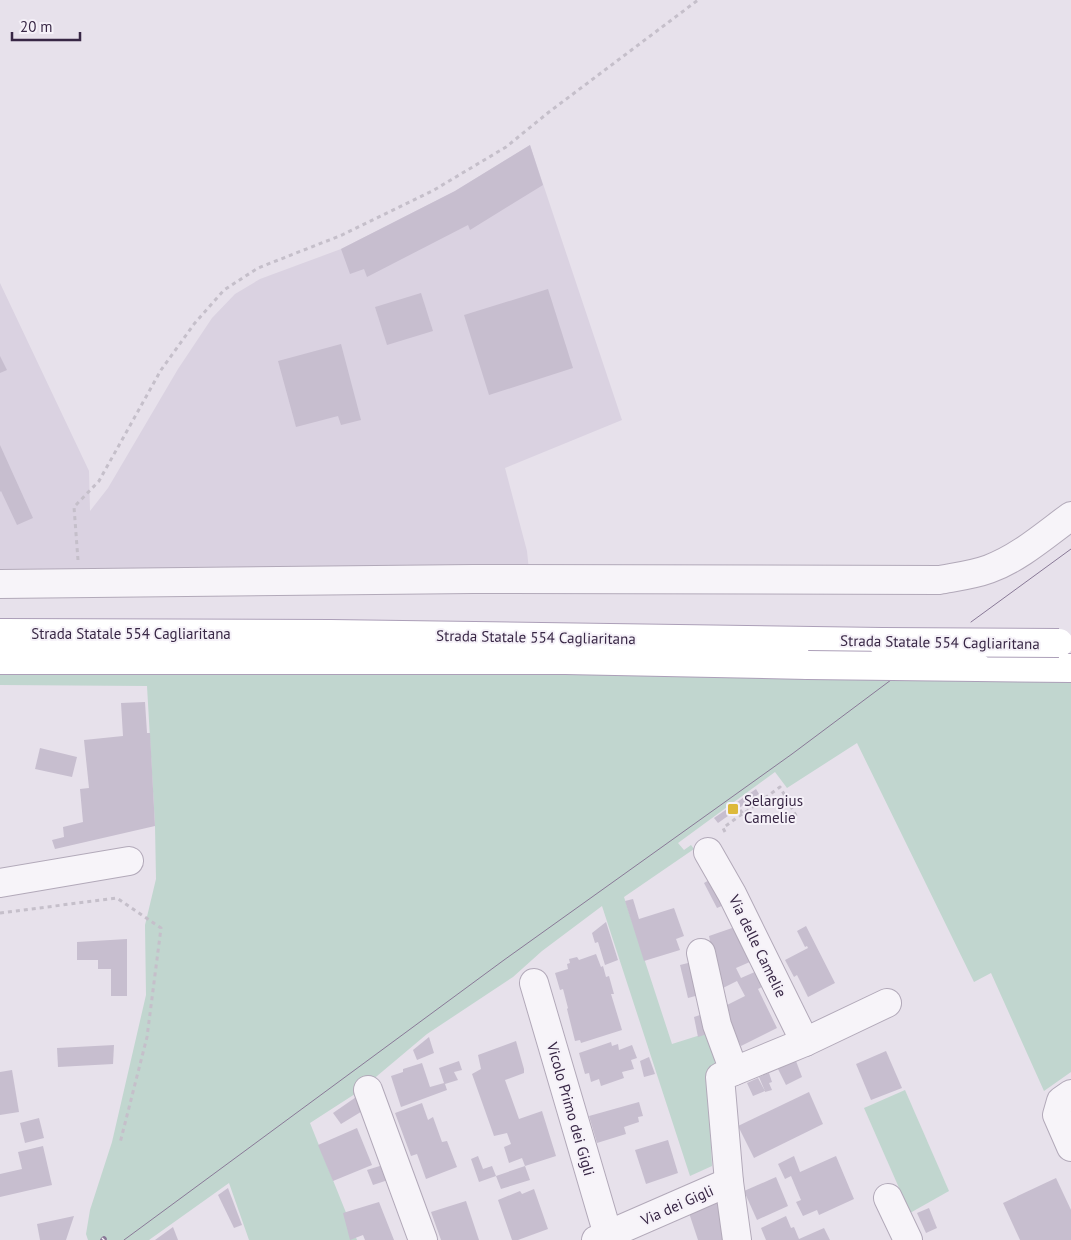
<svg xmlns="http://www.w3.org/2000/svg" width="1071" height="1240" font-family="'PT Sans',sans-serif">
	<rect width="100%" height="100%" fill="#e7e1eb"/>
	<path fill="#dad2e1" d="M530,145L622,420L505,468L527,551L531,590L0,596V283L89,471L90,511L108,488L178,369L212,318L235,294L260,279L341,249L455,191Z"/>
	<g fill="#c1d6cf">
		<path d="M0,667L1071,677V1072L1044,1091L991,973L974,982L857,743L787,788L775,772L678,843L684,850L691,845L694,849L624,897L672,1044L710,1032L716,1069L708,1081L712,1166L690,1176L602,906L542,951L513,977L427,1034L358,1092L310,1123L357,1240H249L229,1183L149,1240H88L86,1234L90,1210L112,1142L146,995L145,925L156,879L155,826L147,686L0,685Z"/>
		<path d="M905,1090L949,1191L910,1213L864,1108Z"/>
	</g>
	<g fill="#c7becf">
		<path d="M530,145L543,185L470,230L468,225L367,277L364,269L350,274L341,249L455,191Z"/>
		<path d="M548,289L573,368L489,395L464,315Z"/>
		<path d="M421,293L433,331L387,345L375,307Z"/>
		<path d="M341,344L361,420L341,425L338,416L296,427L278,361Z"/>
		<path d="M0,356L7,370L0,373Z"/>
		<path d="M0,445L33,518L17,525L1,491L0,492Z"/>
		<path d="M145,702L147,733H150L155,826L55,849L52,840L64,837L63,827L83,822L80,789L89,788L84,740L123,736L121,703Z"/>
		<path d="M40,748L77,757L72,777L35,769Z"/>
		<path d="M756,789L759,794L718,823L714,818Z"/>
		<path d="M711,879L724,905L717,908L704,883Z"/>
		<path d="M633,899L639,919L674,908L684,936L676,939L680,950L644,961L625,901Z"/>
		<path d="M606,922L618,960L605,965L598,942L595,943L592,933Z"/>
		<path d="M806,926L835,983L808,997L797,975L794,977L785,960L808,948L807,946L805,947L797,931Z"/>
		<path d="M735,927L752,961L736,968L741,978L757,971L764,986L758,989L777,1028L741,1046L721,1008L745,996L737,981L723,988L718,978L709,936Z"/>
		<path d="M127,939V996H111V969H98V960H77V942Z"/>
		<path d="M596,954L601,967L603,966L606,977L609,976L614,994H611L622,1030L581,1043L580,1040L575,1041L567,1009L568,1008L563,989L560,990L555,973L568,969L567,964L570,963L569,959L577,957L579,960Z"/>
		<path d="M692,962L699,995L688,998L680,965Z"/>
		<path d="M703,1014L707,1034L698,1037L694,1017Z"/>
		<path d="M429,1037L434,1053L417,1060L413,1050Z"/>
		<path d="M516,1041L524,1069V1073L505,1080L519,1119L542,1111L556,1156L525,1166L530,1180L501,1189L496,1176L479,1182L471,1159L478,1156L483,1169L492,1166L496,1176L525,1166L522,1158L509,1163L504,1147L511,1144L507,1133L494,1136L472,1074L481,1069L478,1055Z"/>
		<path d="M611,1042L612,1046L618,1044L619,1050L632,1045L637,1058L631,1060L634,1069L622,1072L624,1078L601,1086L599,1079L591,1082L589,1073L585,1074L579,1053Z"/>
		<path d="M114,1045L113,1064L58,1067L57,1048Z"/>
		<path d="M886,1051L902,1088L871,1100L856,1064Z"/>
		<path d="M649,1057L655,1074L644,1077L640,1061Z"/>
		<path d="M459,1061L462,1070L454,1072L458,1080L445,1084L447,1090L401,1107L391,1076L403,1072V1069L422,1063L430,1087L444,1083L439,1068Z"/>
		<path d="M796,1061L802,1077L786,1085L778,1069Z"/>
		<path d="M12,1070L19,1112L0,1115V1072Z"/>
		<path d="M769,1073L772,1082L769,1083L772,1090L765,1092V1091L753,1096L747,1083L758,1078L765,1091L759,1077Z"/>
		<path d="M809,1092L823,1124L754,1158L738,1126Z"/>
		<path d="M359,1095L364,1110L341,1124L333,1113Z"/>
		<path d="M639,1102L643,1116L638,1117L639,1122L624,1127L626,1134L597,1143L589,1116Z"/>
		<path d="M422,1103L428,1120L433,1117L442,1142L447,1141L457,1167L426,1179L417,1154L411,1156L395,1113Z"/>
		<path d="M39,1118L44,1138L25,1143L20,1123Z"/>
		<path d="M357,1128L372,1165L333,1181L318,1145Z"/>
		<path d="M668,1140L678,1173L646,1184L635,1150Z"/>
		<path d="M43,1146L52,1185L0,1197V1174L22,1169L18,1152Z"/>
		<path d="M794,1156L800,1172L836,1156L854,1199L819,1215L817,1210L803,1216L796,1202L801,1200L791,1176L785,1179L778,1164Z"/>
		<path d="M383,1165L388,1180L373,1185L367,1170Z"/>
		<path d="M776,1177L788,1206L757,1220L744,1191Z"/>
		<path d="M1056,1178L1071,1210V1240H1020L1003,1203Z"/>
		<path d="M228,1188L242,1225L234,1228L218,1195Z"/>
		<path d="M534,1189L548,1229L518,1240H512L498,1200L520,1191L522,1194Z"/>
		<path d="M722,1199L731,1240H698L689,1213Z"/>
		<path d="M466,1201L479,1240H441L431,1212Z"/>
		<path d="M379,1202L394,1240H365L363,1235L350,1240L343,1213Z"/>
		<path d="M929,1208L937,1228L926,1233L917,1213Z"/>
		<path d="M74,1216L66,1240H40L37,1224Z"/>
		<path d="M786,1216L791,1228L794,1227L799,1239L824,1228L830,1240H766L761,1228Z"/>
		<path d="M173,1227L178,1240H155Z"/>
	</g>
	<g fill="none" stroke-linecap="round" stroke-linejoin="round">
		<defs>
			<g id="minor">
				<path d="M0,584L473,579L939,580C955,577 973,575 989,569C1019,558 1045,535 1071,516"/>
				<path d="M708,852L732,894L805,1042"/>
				<path d="M0,883L129,861"/>
				<path d="M701,953L717,1025L734,1071"/>
				<path d="M534,983L608,1235"/>
				<path d="M368,1090L423,1240"/>
				<path d="M1071,1094L1061,1101L1057,1115L1071,1147"/>
				<path d="M888,1198L908,1240"/>
				<path d="M596,1240L729,1182"/>
				<path d="M737,1240L729,1182L720,1077L805,1042L887,1003"/>
			</g>
			<g id="major">
				<path d="M0,633L331,634L882,642"/>
				<path d="M0,660H565L808,665"/>
				<path d="M977,667L1071,668"/>
			</g>
		</defs>
		<use href="#minor" stroke="#b2a9b9" stroke-width="30"/>
		<use href="#major" stroke="#ac9fb8" stroke-width="30"/>
		<g stroke="#c5bfca" stroke-width="3" stroke-dasharray="4 4" stroke-linecap="butt">
			<path d="M78,560L74,507L99,481L161,370L194,324L224,290L258,268L342,235L434,190L506,147L549,112L698,0"/>
			<path d="M740,810L743,814L780,787L798,819"/>
			<path d="M725,832L723,828L742,814"/>
			<path d="M0,913L117,898L161,928L147,1037L120,1143"/>
		</g>
		<use href="#minor" stroke="#f7f4f9" stroke-width="28"/>
		<use href="#major" stroke="#fff" stroke-width="28"/>
		<g stroke="#897997" stroke-width="1">
			<path d="M971,622L1071,549"/>
			<path d="M124,1240L504,960L792,754L899,674"/>
		</g>
		<defs>
			<path id="rail" d="M103,1240L104,1239"/>
		</defs>
		<use href="#rail" stroke="#897997" stroke-width="5.5"/>
		<use href="#rail" stroke="#f5f1f8" stroke-width="4" stroke-dasharray="11" stroke-linecap="butt"/>
		<defs>
			<g id="major-bridge">
				<path d="M882,642L1059,643"/>
				<path d="M808,665L977,667"/>
			</g>
		</defs>
		<use href="#major-bridge" stroke="#ac9fb8" stroke-width="30" stroke-linecap="butt"/>
		<use href="#major-bridge" stroke="#fff" stroke-width="28"/>
	</g>
	<rect fill="#ddb93a" stroke="#f5f1f8" stroke-width="2" x="727" y="803" width="12" height="12" rx="2.5"/>
	<g text-anchor="middle" dominant-baseline="central" stroke-width="4" stroke-linejoin="round" paint-order="stroke">
		<g font-size="15" fill="#382745" stroke="#f5f1f8">
			<text x="131" y="633">Strada Statale 554 Cagliaritana</text>
			<text transform="translate(536 637) rotate(1)">Strada Statale 554 Cagliaritana</text>
			<text transform="translate(940 642) rotate(1)">Strada Statale 554 Cagliaritana</text>
			<text transform="translate(758 946) rotate(64)">Via delle Camelie</text>
			<text transform="translate(571 1109) rotate(74)">Vicolo Primo dei Gigli</text>
			<text transform="translate(677 1205) rotate(-24)">Via dei Gigli</text>
		</g>
		<g font-size="15" fill="#382745" stroke="#f5f1f8" text-anchor="start">
			<text x="744" y="800">Selargius<tspan x="744" dy="17">Camelie</tspan></text>
		</g>
	</g>
	<path d="M12 32v8h68v-8" fill="none" stroke="#382745" stroke-width="2.5"/>
	<text x="20" y="32" font-size="15" fill="#382745" stroke="#f5f1f8" stroke-width="4" paint-order="stroke">20 m</text>
</svg>
